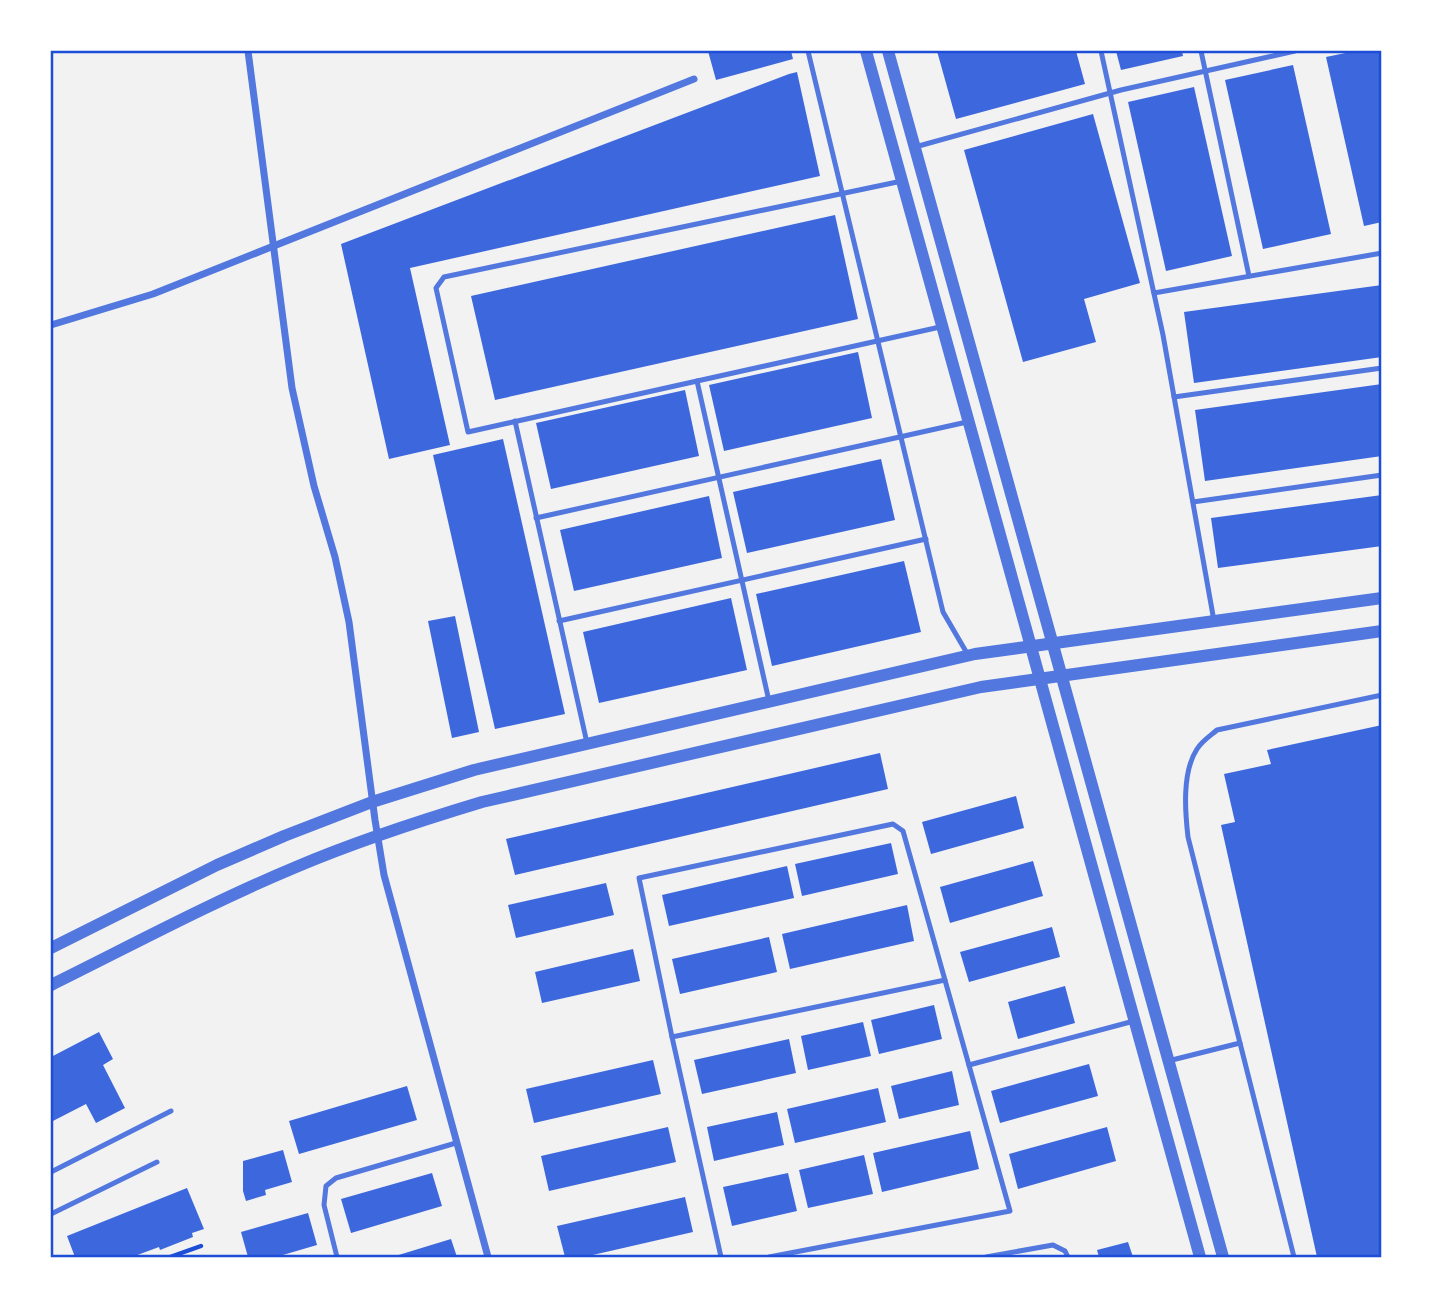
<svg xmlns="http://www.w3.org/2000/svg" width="1433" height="1308" font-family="'Noto Sans',sans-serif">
	<rect width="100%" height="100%" fill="#f2f2f2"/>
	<g fill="#3d67dc">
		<path d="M708,51H791L793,59L716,80Z"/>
		<path d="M937,51H1076L1085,84L956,119Z"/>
		<path d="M1116,51H1182L1183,56L1121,70Z"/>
		<path d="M1355,51H1382V222L1364,226L1326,57Z"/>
		<path d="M1293,65L1331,234L1263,249L1225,80Z"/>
		<path d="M797,72L820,176L410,268L450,445L389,459L341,244L789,74Z"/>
		<path d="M1194,87L1232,256L1166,271L1128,102Z"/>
		<path d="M1093,114L1140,283L1084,299L1096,342L1023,362L964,150Z"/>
		<path d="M835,215L858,319L495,400L471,296Z"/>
		<path d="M1382,285V357L1194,383L1184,312Z"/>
		<path d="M858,352L872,418L724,451L709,385Z"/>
		<path d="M1382,384V456L1205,481L1195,410Z"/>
		<path d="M685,390L699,456L551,489L536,423Z"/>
		<path d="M503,439L565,714L495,729L433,455Z"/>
		<path d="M881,459L895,520L747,553L733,492Z"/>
		<path d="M1382,495V546L1218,568L1211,518Z"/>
		<path d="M709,496L722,558L574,591L560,530Z"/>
		<path d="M904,561L921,632L772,666L756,594Z"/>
		<path d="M731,598L747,670L599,703L583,632Z"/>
		<path d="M455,616L479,732L452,738L428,621Z"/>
		<path d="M1382,725V1257H1317L1221,825L1235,822L1224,774L1271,764L1267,750Z"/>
		<path d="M880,753L888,789L515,875L506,839Z"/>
		<path d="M1016,796L1024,828L931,854L922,822Z"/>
		<path d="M891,843L898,874L802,896L795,864Z"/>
		<path d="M1033,861L1043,896L950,923L940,887Z"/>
		<path d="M787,866L794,898L669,926L662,895Z"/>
		<path d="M606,883L614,915L516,938L508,905Z"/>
		<path d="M907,905L914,941L790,969L782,934Z"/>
		<path d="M1052,927L1060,957L969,982L960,952Z"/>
		<path d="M769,937L777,972L680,994L672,959Z"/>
		<path d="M633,949L640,981L542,1003L535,972Z"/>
		<path d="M1065,986L1075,1023L1018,1039L1008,1002Z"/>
		<path d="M934,1005L942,1039L879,1054L871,1020Z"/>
		<path d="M863,1022L871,1056L808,1070L801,1036Z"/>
		<path d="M99,1032L113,1059L103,1065L125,1108L96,1123L86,1104L51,1122V1057Z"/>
		<path d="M789,1039L796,1073L702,1094L694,1060Z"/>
		<path d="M653,1060L661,1094L534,1123L526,1089Z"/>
		<path d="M1089,1064L1098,1096L1000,1123L991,1091Z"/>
		<path d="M952,1071L959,1105L899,1119L891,1086Z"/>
		<path d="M407,1086L417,1120L299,1154L289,1121Z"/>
		<path d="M878,1088L886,1122L795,1143L787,1109Z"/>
		<path d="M777,1112L784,1145L714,1161L707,1127Z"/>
		<path d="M668,1127L676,1162L549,1191L541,1156Z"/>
		<path d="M1107,1127L1116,1161L1018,1189L1009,1154Z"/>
		<path d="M970,1131L979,1169L882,1192L873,1153Z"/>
		<path d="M283,1150L292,1182L265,1190L266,1195L246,1201L243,1191V1161Z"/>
		<path d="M864,1155L873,1194L808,1208L799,1170Z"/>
		<path d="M432,1173L442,1206L351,1233L341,1199Z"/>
		<path d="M788,1173L797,1211L732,1226L723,1187Z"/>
		<path d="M187,1188L204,1229L192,1233L193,1237L160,1250L159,1247L132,1257H75L67,1236Z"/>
		<path d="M685,1197L693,1232L584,1257H565L557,1226Z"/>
		<path d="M308,1213L317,1245L276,1257H248L241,1232Z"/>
		<path d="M451,1239L457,1257H392Z"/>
		<path d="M1128,1242L1133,1257H1099L1097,1250Z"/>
	</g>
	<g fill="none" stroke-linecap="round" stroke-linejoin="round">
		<path stroke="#1d4ed8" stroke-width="4.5" d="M170,1257L201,1246"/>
		<g stroke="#5277de" stroke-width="5">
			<path d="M808,51L943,612L968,655"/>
			<path d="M1101,51L1163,335L1214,621"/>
			<path d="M1201,51L1249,276"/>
			<path d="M915,147L1121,90L1295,51"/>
			<path d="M902,181L444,277L436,288L468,432L940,327"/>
			<path d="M1154,293L1382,253"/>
			<path d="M697,381L769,701"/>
			<path d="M1174,397L1382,368"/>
			<path d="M515,421L587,743"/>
			<path d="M1193,502L1382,475"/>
			<path d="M536,518L967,422"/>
			<path d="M559,621L926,539"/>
			<path d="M672,1037L945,980"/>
			<path d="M1168,1061L1240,1043"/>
			<path d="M969,1065L1134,1021"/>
			<path d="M51,1172L171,1111"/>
			<path d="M51,1214L157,1162"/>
			<path d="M337,1257L324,1205L326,1186L336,1178L456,1143"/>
			<path d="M721,1257L672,1037L639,878L893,824L903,831L1010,1211L769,1257"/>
			<path d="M986,1257L1053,1245L1065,1251L1068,1257"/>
			<path d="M1294,1257L1188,837C1185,811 1182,772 1197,749C1202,741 1210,736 1217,730L1382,695"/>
		</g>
		<g stroke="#5277de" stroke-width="7">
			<path d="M248,51L292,388L314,486L335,557L349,622L375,820L384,875L488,1257"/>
			<path d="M51,325L153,294L694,79"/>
		</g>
		<g stroke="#5277de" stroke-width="12">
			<path d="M866,51L1200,1257"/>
			<path d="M888,51L1223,1257"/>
			<path d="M51,948L217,865L284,836L372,802L474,770L975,654L1382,598"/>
			<path d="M51,985C132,945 212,902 296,867C357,841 419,821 482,802L981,687L1382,631"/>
		</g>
	</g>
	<rect width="1433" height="1308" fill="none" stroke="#ffffff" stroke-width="105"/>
	<rect x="52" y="52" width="1328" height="1204" fill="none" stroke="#1d4ed8" stroke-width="2.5"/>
</svg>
